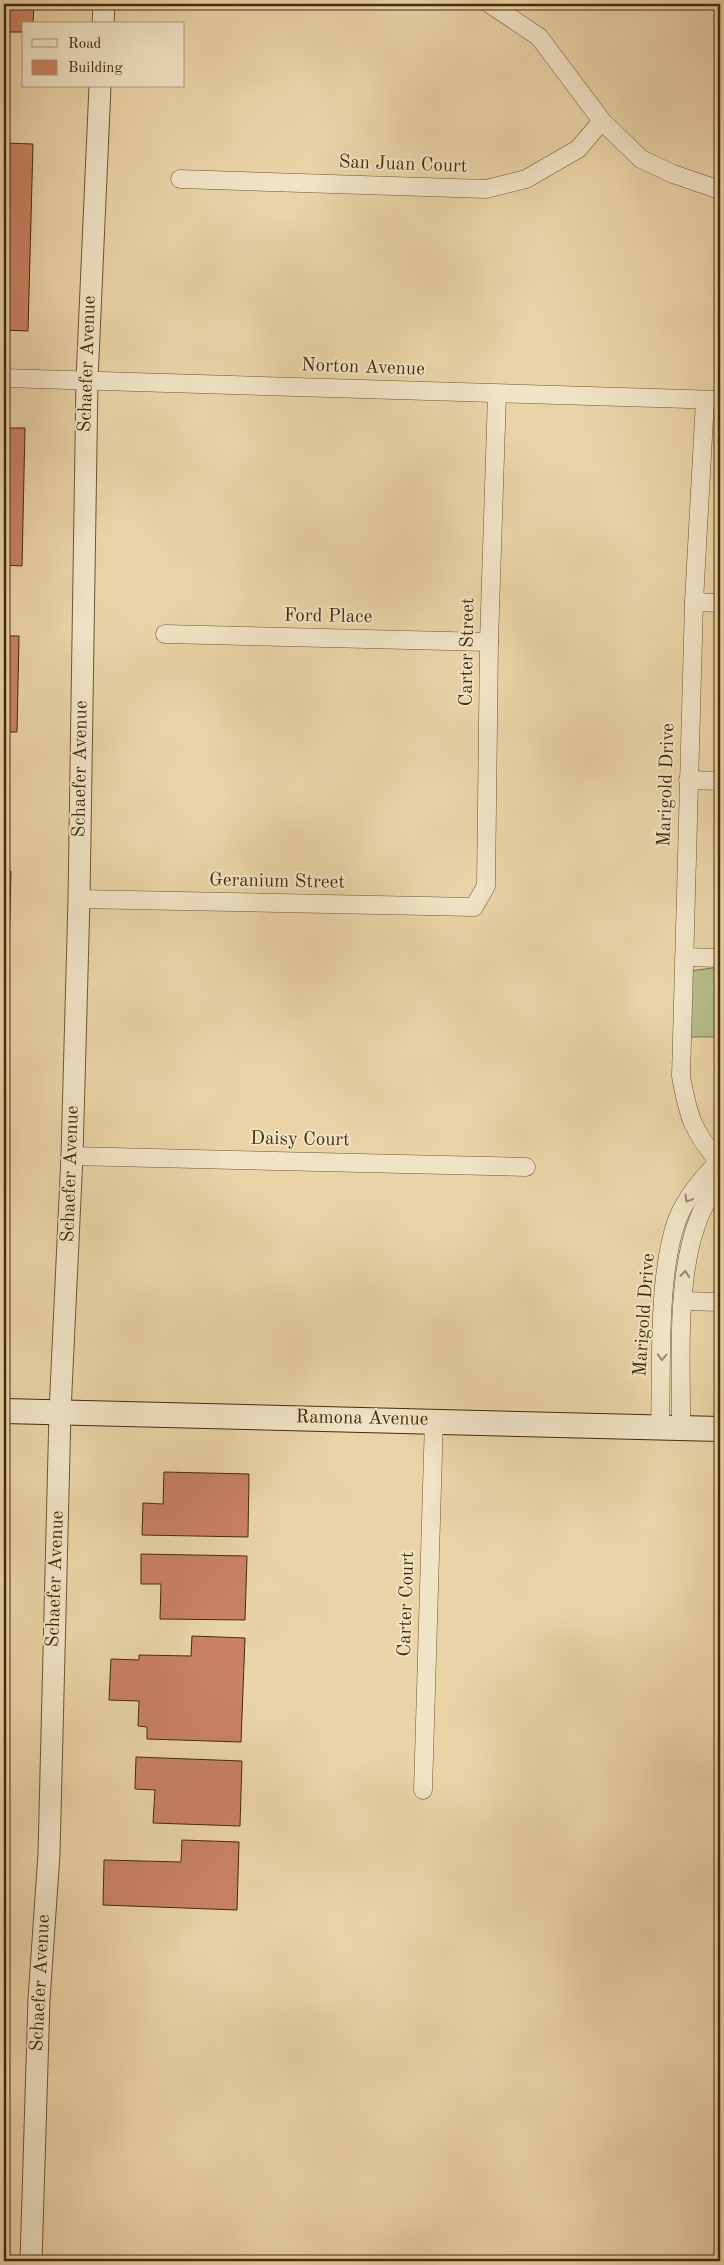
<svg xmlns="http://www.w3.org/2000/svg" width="724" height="2265" font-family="'Old Standard TT',serif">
	<rect width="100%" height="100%" fill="#ead4a7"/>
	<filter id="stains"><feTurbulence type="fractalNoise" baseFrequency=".004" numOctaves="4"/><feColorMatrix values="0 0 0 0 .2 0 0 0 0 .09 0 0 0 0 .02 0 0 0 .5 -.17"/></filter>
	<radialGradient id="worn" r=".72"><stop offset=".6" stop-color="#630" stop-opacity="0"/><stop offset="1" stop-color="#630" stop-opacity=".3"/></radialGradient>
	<path fill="#b5bd89" stroke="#7c7449" d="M720,967V1037H689L690,971Z"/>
	<g fill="#ca8262" stroke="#442c09">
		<path d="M4,4H34L33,24H24V32H4Z"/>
		<path d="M4,143L33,144L28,331L4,330Z"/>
		<path d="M4,428H25L22,566L4,565Z"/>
		<path d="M4,636H19L17,732H4Z"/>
		<path d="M4,871H11L7,1039H4Z"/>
		<path d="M164,1472L249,1474L248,1537L142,1535L143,1503L163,1504Z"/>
		<path d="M141,1554L247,1556L245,1620L160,1619L161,1584H141Z"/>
		<path d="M192,1636L245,1638L241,1742L147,1739V1727L138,1726L139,1701L109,1700L111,1659L139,1660V1655L191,1656Z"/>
		<path d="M136,1757L242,1761L240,1826L153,1823L155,1790L135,1789Z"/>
		<path d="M182,1840L239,1842L237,1910L103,1905L104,1860L181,1862Z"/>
	</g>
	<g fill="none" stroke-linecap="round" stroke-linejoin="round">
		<defs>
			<g id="minor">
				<path d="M490,4L539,37L602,121L641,159L673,174L720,190"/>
				<path d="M180,179L486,189L526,179L578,149L602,121"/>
				<path d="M4,378L720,400"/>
				<path d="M705,400L694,602L681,1076C688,1116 693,1132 720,1163"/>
				<path d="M694,602L720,603"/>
				<path d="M165,634L489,642"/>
				<path d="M688,780L720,781"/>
				<path d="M79,899L474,907L486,886L489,642L497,394"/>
				<path d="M684,957L720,958"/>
				<path d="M72,1156L526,1167"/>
				<path d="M683,1301L720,1302"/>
				<path d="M660,1427C662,1366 657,1276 677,1220C686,1197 702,1179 719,1161"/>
				<path d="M681,1428C682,1358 671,1236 720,1183"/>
				<path d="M423,1790L434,1420"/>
			</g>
			<g id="tertiary">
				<path d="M103,24L104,4"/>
				<path d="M31,2261L39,1999L49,1854L60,1412L72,1156L79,899L87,380L100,86"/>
			</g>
			<path id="secondary" d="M4,1411L720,1429"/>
		</defs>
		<use href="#minor" stroke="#6e5630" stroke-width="19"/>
		<use href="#tertiary" stroke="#6e5630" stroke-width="23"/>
		<use href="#secondary" stroke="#442c09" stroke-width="26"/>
		<use href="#minor" stroke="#f1e3c6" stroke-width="18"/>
		<use href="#tertiary" stroke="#f1e3c6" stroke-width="21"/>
		<use href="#secondary" stroke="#f1e3c6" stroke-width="24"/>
	</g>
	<defs><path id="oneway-chevron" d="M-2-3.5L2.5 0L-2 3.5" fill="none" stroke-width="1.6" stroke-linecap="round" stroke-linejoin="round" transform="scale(1.25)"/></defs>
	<g stroke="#9a8868">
		<use href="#oneway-chevron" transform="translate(688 1199) rotate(121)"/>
		<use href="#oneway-chevron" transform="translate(685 1274) rotate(-84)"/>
		<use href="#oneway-chevron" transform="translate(662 1357) rotate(92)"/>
	</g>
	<g text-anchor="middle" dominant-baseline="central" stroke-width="4" stroke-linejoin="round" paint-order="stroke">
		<g font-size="19" fill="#442c09" stroke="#f1e3c6">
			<text transform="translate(403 165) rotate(2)">San Juan Court</text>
			<text transform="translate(88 364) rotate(-88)">Schaefer Avenue</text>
			<text transform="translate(363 368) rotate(2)">Norton Avenue</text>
			<text transform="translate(328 617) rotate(1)">Ford Place</text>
			<text transform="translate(468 652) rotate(-89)">Carter Street</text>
			<text transform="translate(81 769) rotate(-89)">Schaefer Avenue</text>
			<text transform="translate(667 785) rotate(-88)">Marigold Drive</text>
			<text transform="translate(277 882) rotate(1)">Geranium Street</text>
			<text transform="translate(300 1140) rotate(1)">Daisy Court</text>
			<text transform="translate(71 1174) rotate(-88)">Schaefer Avenue</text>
			<text transform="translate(645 1315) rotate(-86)">Marigold Drive</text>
			<text transform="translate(362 1419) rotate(1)">Ramona Avenue</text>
			<text transform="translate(56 1579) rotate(-88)">Schaefer Avenue</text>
			<text transform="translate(407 1604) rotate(-88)">Carter Court</text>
			<text transform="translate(41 1983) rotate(-87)">Schaefer Avenue</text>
		</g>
	</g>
	<rect width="724" height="2265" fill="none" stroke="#ead4a7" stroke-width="20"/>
	<rect x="5" y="5" width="714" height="2255" fill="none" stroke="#442c09" stroke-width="2.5"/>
	<rect x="10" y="10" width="704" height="2245" fill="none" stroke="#442c09"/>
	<rect x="22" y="22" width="162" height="65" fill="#f1e3c6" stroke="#ac9a7a"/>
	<rect x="32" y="39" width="25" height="8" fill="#f1e3c6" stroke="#ac9a7a"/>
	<text x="68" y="48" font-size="15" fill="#442c09">Road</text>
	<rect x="32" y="60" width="25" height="15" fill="#ca8262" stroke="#ac9a7a"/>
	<text x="68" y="72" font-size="15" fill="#442c09">Building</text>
	<rect width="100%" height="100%" filter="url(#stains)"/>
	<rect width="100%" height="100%" fill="url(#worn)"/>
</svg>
